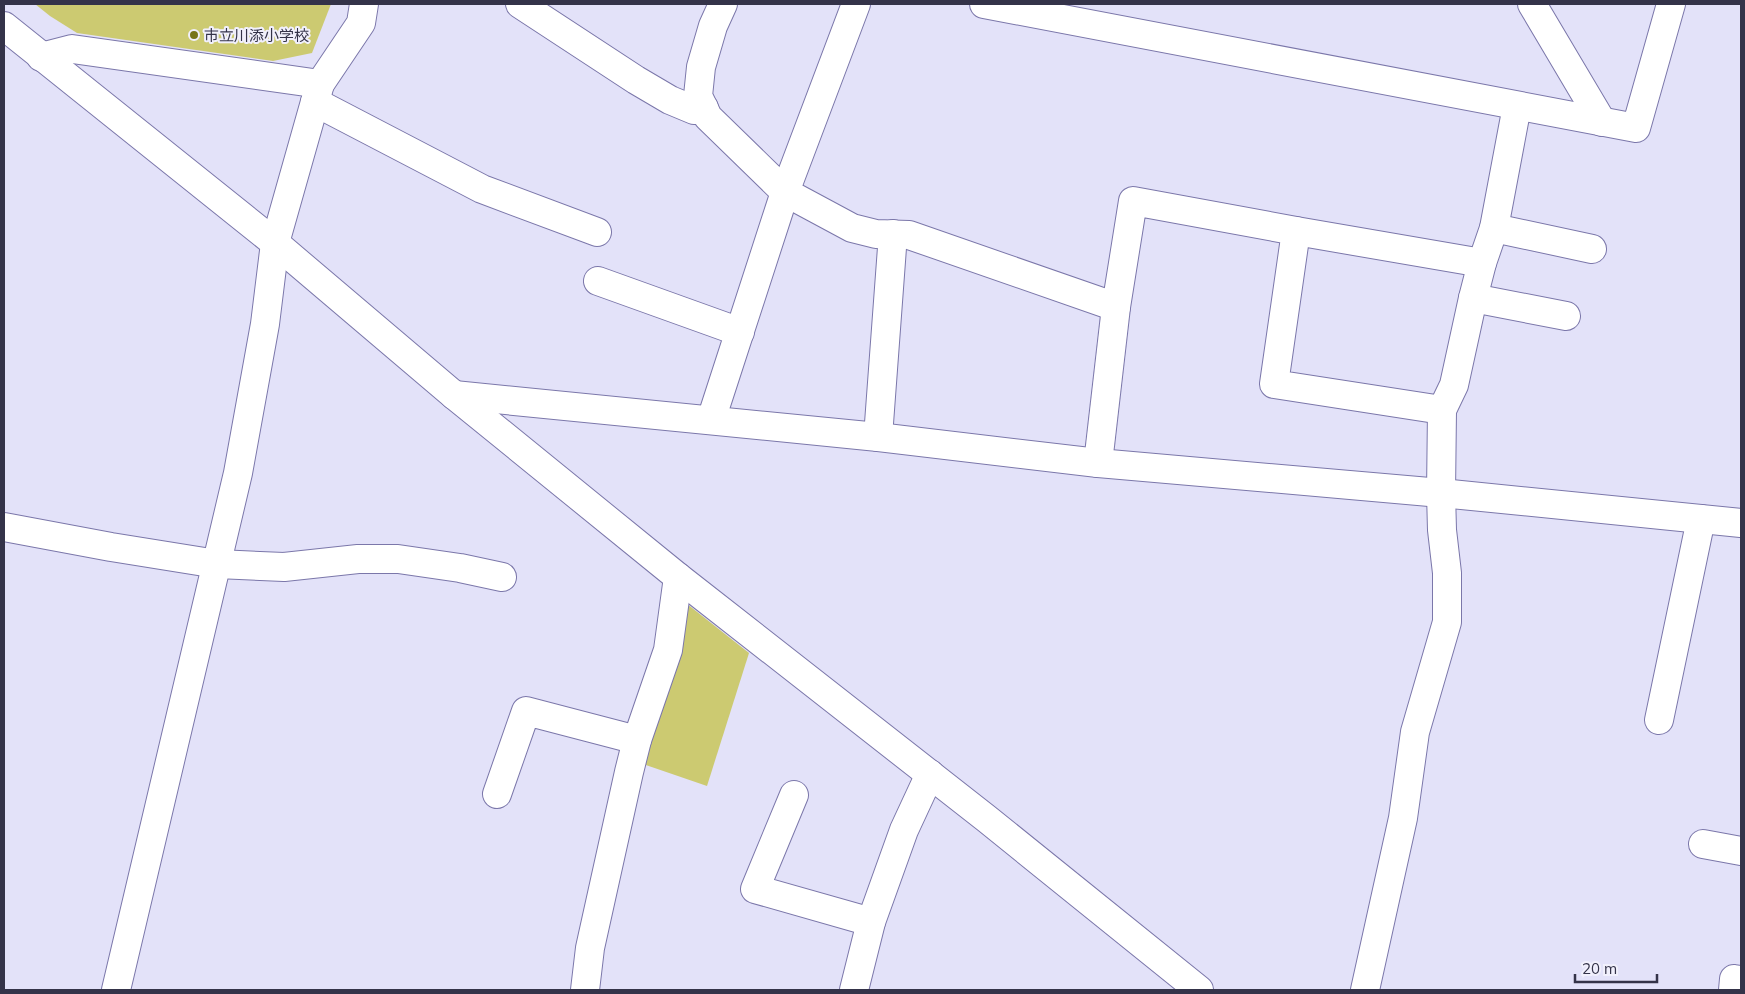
<svg xmlns="http://www.w3.org/2000/svg" width="1745" height="994" font-family="Mulish,'Noto Sans JP',sans-serif">
	<rect width="100%" height="100%" fill="#e3e2f9"/>
	<g fill="#ccca71">
		<path d="M35,4H331L312,53L273,61L77,33L50,16Z"/>
		<path d="M682,600L749,653L707,786L640,763Z"/>
	</g>
	<g fill="none" stroke-linecap="round" stroke-linejoin="round">
		<defs>
			<g id="minor">
				<path d="M520,4L636,80L670,100L694,110L704,108"/>
				<path d="M856,4L785,192L852,228L876,234L909,235L1116,307L1133,201L1296,231"/>
				<path d="M984,4L1636,128L1671,4"/>
				<path d="M1532,4L1602,122"/>
				<path d="M4,26L275,243L454,395L678,577L987,819L1199,990"/>
				<path d="M41,57L72,49L320,84"/>
				<path d="M315,102L482,189L597,232"/>
				<path d="M1494,228L1592,249"/>
				<path d="M598,281L740,332"/>
				<path d="M1473,298L1566,316"/>
				<path d="M454,395L878,437L1098,463L1441,493L1741,523"/>
				<path d="M1442,410L1274,384L1296,231L1482,263"/>
				<path d="M711,420L785,192L708,117L698,96L701,67L713,26L723,4"/>
				<path d="M878,437L893,234"/>
				<path d="M1098,463L1116,307"/>
				<path d="M4,527L111,547L217,564L284,567L358,559H398L460,568L502,577"/>
				<path d="M1659,720L1701,519"/>
				<path d="M497,794L526,711L637,740"/>
				<path d="M794,795L755,889L871,922"/>
				<path d="M1703,844L1741,851"/>
				<path d="M116,990L238,473L265,324L275,243L320,84L361,23L364,4"/>
				<path d="M585,990L590,948L629,772L637,740L668,650L678,577"/>
				<path d="M854,990L871,922L904,830L930,774"/>
				<path d="M1365,990L1403,818L1415,732L1447,622V573L1442,530L1441,493L1442,410L1454,385L1473,298L1482,263L1494,228L1517,106"/>
				<path d="M1733,990L1734,979L1741,980"/>
			</g>
		</defs>
		<use href="#minor" stroke="#7b77aa" stroke-width="30"/>
		<use href="#minor" stroke="#fff" stroke-width="28"/>
	</g>
	<circle fill="#787519" stroke="#f1f0fc" stroke-width="2" cx="194" cy="35" r="5"/>
	<g text-anchor="middle" dominant-baseline="central" stroke-width="4" stroke-linejoin="round" paint-order="stroke">
		<g font-size="15" fill="#343349" stroke="#f1f0fc" text-anchor="start">
			<text x="204" y="35">市立川添小学校</text>
		</g>
	</g>
	<rect width="1745" height="994" fill="none" stroke="#343349" stroke-width="10"/>
	<path d="M1575 974v8h82v-8" fill="none" stroke="#343349" stroke-width="2.5"/>
	<text x="1582" y="974" font-size="15" fill="#343349" stroke="#f1f0fc" stroke-width="4" paint-order="stroke">20 m</text>
</svg>
